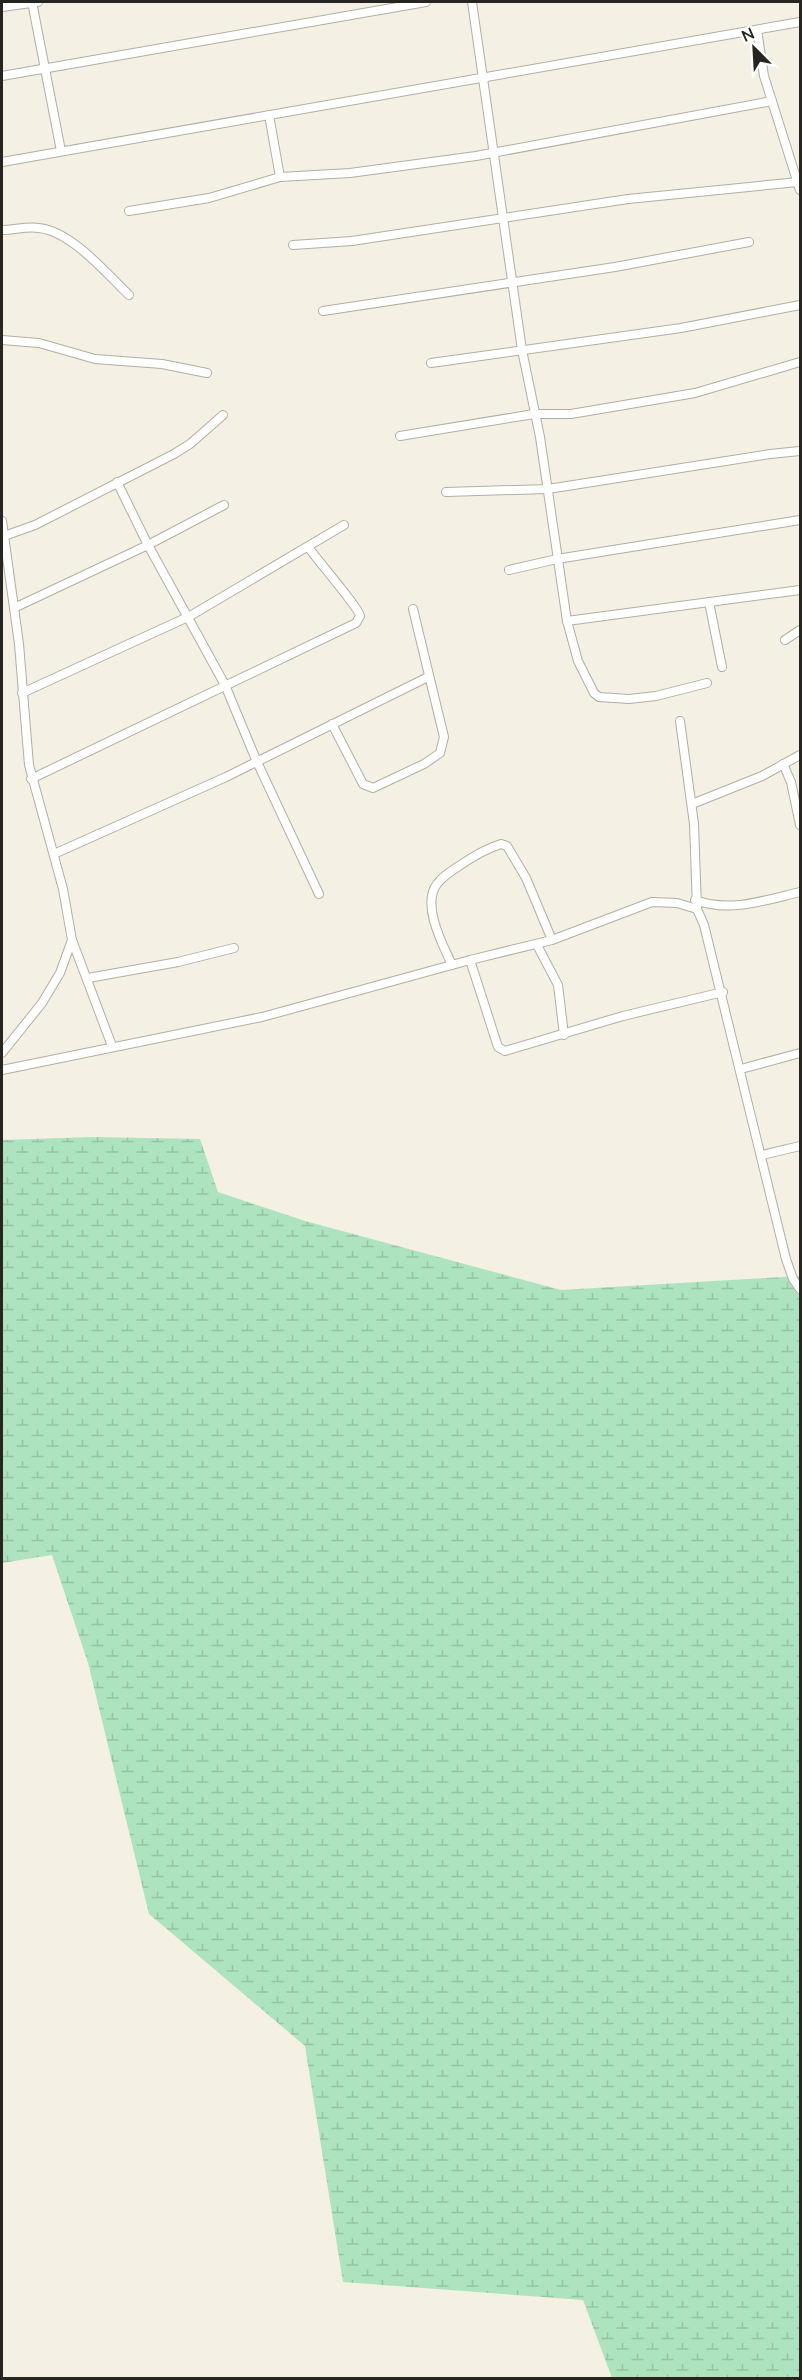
<svg xmlns="http://www.w3.org/2000/svg" width="802" height="2380" font-family="'Nunito Sans',sans-serif">
	<defs>
		<pattern id="wetland-marsh" width="20" height="14" patternUnits="userSpaceOnUse" patternTransform="scale(1.5)"><rect width="20" height="14" fill="#ade4bf"/><path d="M1 5h8M5 5V1M11 12h8M15 12V8" fill="none" stroke="#95c3a4"/></pattern>
	</defs>
	<rect width="100%" height="100%" fill="#f4f0e3"/>
	<path fill="url(#wetland-marsh)" d="M92,1137L200,1139L218,1192L305,1221L561,1290L800,1276V2378H612L583,2300L343,2282L305,2046L149,1914L88,1663L52,1555L2,1563V1140Z"/>
	<g fill="none" stroke-linecap="round" stroke-linejoin="round">
		<defs>
			<g id="minor">
				<path d="M32,2L61,151"/>
				<path d="M472,2L522,350L540,437L567,621L578,661L594,693L599,697L629,699L656,696L707,683"/>
				<path d="M2,7L38,2"/>
				<path d="M757,30L764,76L800,190"/>
				<path d="M2,76L426,2"/>
				<path d="M269,115L280,177L350,173L476,156L772,101"/>
				<path d="M2,162L800,22"/>
				<path d="M129,211L209,198L280,177"/>
				<path d="M2,230C14,230 27,226 39,228C71,231 107,274 129,295"/>
				<path d="M293,245L352,241L628,199L798,182"/>
				<path d="M323,311L615,267L749,242"/>
				<path d="M2,340L39,343L95,359L162,364L207,373"/>
				<path d="M431,363L681,328L800,305"/>
				<path d="M400,436L534,414H571L695,393L800,362"/>
				<path d="M117,482L148,545L225,685L257,762L319,894"/>
				<path d="M446,492L548,489L770,454L800,451"/>
				<path d="M2,521L19,644L29,765L63,889L72,940L60,973L42,1003L2,1053"/>
				<path d="M4,536L35,525L174,454L190,444L223,415"/>
				<path d="M509,570L557,559L800,520"/>
				<path d="M709,602L722,667"/>
				<path d="M14,608L148,545L224,505"/>
				<path d="M567,621L800,590"/>
				<path d="M785,640L800,630"/>
				<path d="M22,693L190,616L344,525"/>
				<path d="M680,721L694,824L697,909"/>
				<path d="M332,724L363,784L373,788L424,764L440,753L444,737L413,609"/>
				<path d="M783,764L791,782L800,825"/>
				<path d="M31,779L356,623L360,616C359,608 318,561 309,548"/>
				<path d="M692,804L762,776L800,755"/>
				<path d="M54,854L226,777L428,677"/>
				<path d="M695,900C730,913 766,900 800,892"/>
				<path d="M72,940L112,1046"/>
				<path d="M537,945L558,985L564,1035"/>
				<path d="M470,960L498,1047L505,1051L623,1016L723,992"/>
				<path d="M452,965C443,945 421,905 437,884C442,877 451,871 459,866C472,857 485,849 501,844L507,846L526,878L552,940"/>
				<path d="M88,978L178,962L234,948"/>
				<path d="M741,1069L800,1053"/>
				<path d="M2,1070L262,1017L470,960L552,940L652,902L677,903L697,909L704,925L786,1259L793,1279L800,1289"/>
				<path d="M762,1155L800,1146"/>
			</g>
		</defs>
		<use href="#minor" stroke="#b2afa2" stroke-width="10"/>
		<use href="#minor" stroke="#fff" stroke-width="8"/>
	</g>
	<rect width="802" height="2380" fill="none" stroke="#262520" stroke-width="6"/>
	<g transform="translate(754 48) rotate(336)" stroke="#ffffff" stroke-width="4.5" paint-order="stroke">
	<path d="M0-4.5L10 22L0 15L-10 22Z" fill="#262520"/>
	<text y="-9" font-size="16" font-weight="bold" text-anchor="middle" fill="#262520">N</text>
	</g>
</svg>
